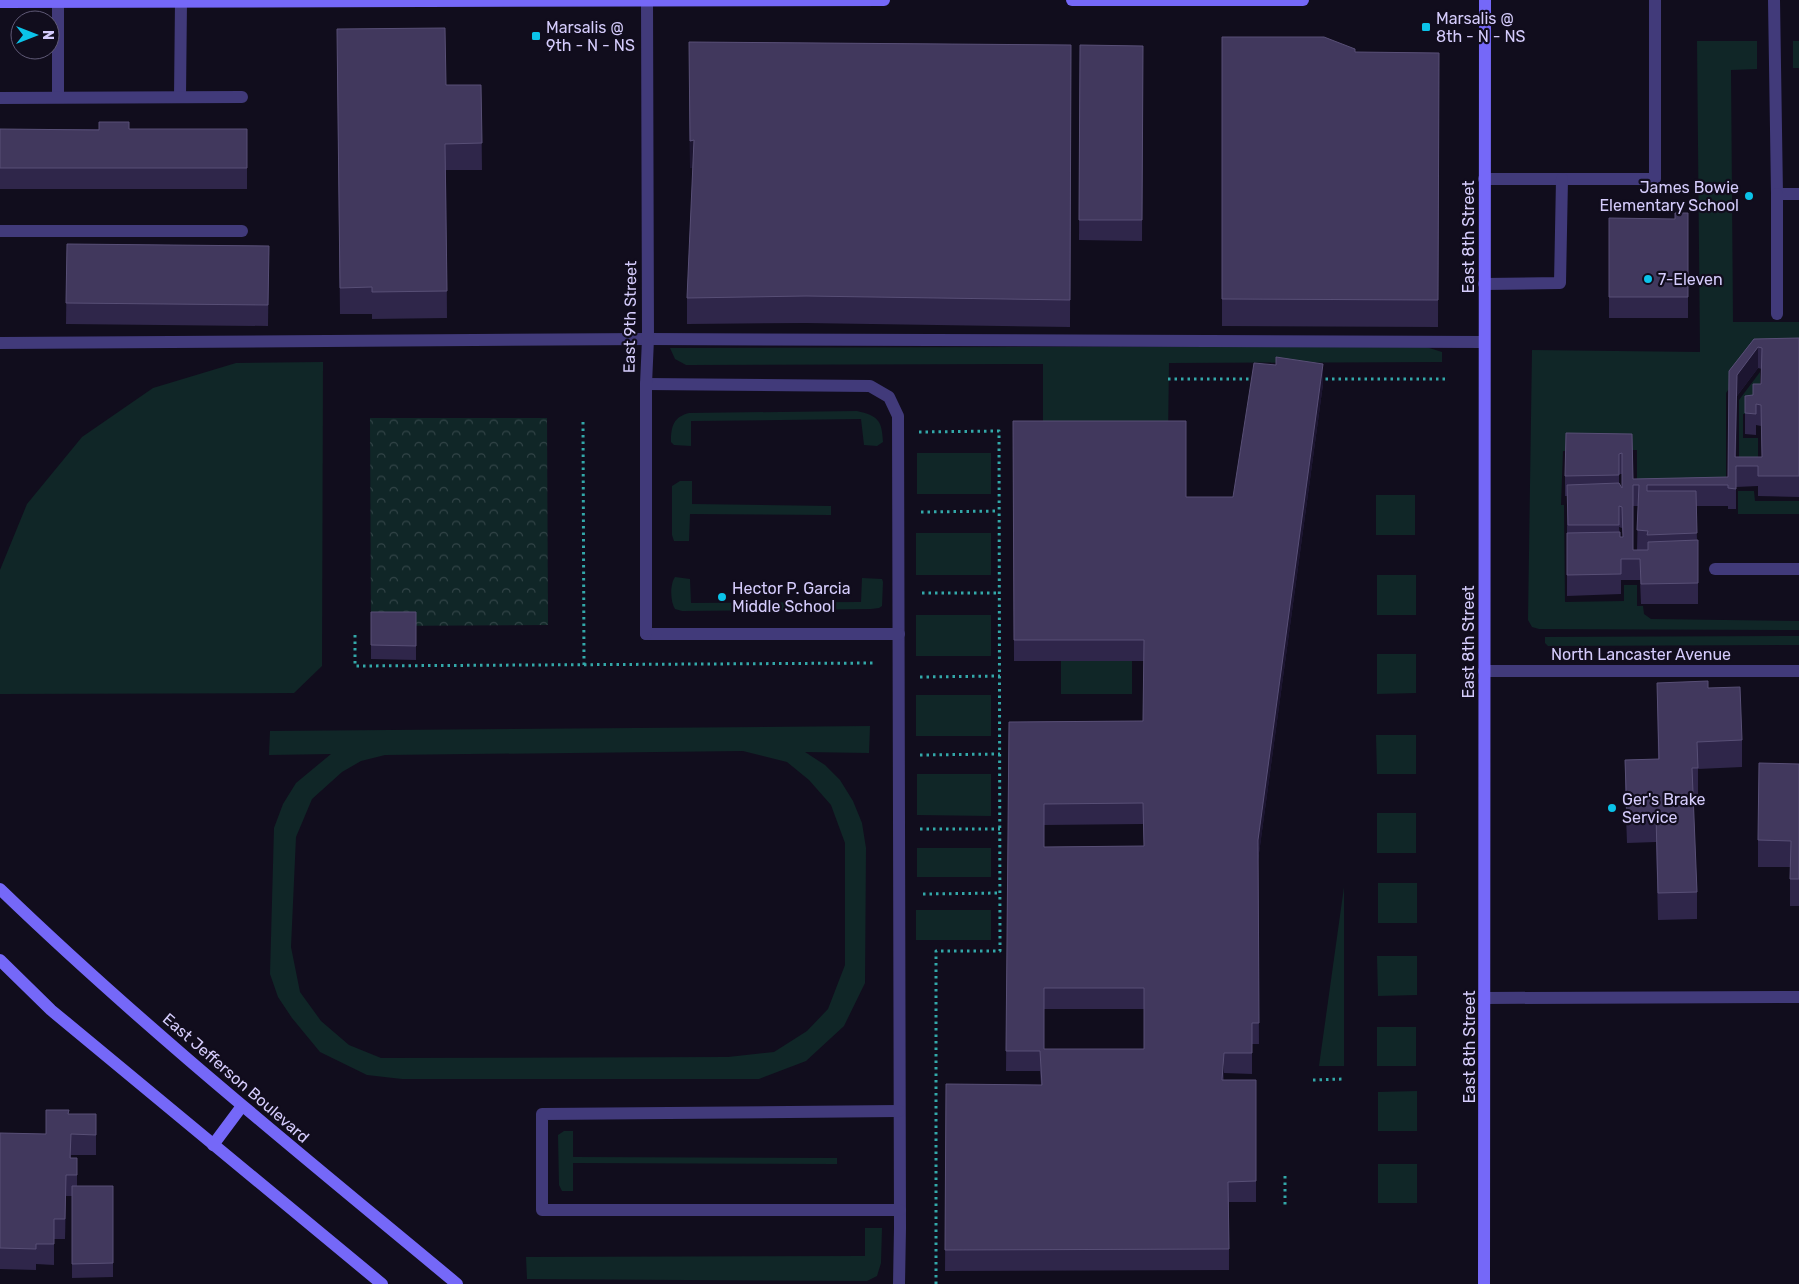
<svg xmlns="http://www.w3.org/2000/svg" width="1799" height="1284" font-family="Rubik,sans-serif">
	<defs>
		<pattern id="park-crowns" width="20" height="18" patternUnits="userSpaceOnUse" patternTransform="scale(1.25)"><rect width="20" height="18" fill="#102627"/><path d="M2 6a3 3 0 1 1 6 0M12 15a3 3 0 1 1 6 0" fill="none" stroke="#324447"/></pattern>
	</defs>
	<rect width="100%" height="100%" fill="#110d1d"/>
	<g fill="#102627" fill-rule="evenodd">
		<path d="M1697,41H1757V69L1731,70L1733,322H1799V356L1751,358L1726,393V495L1637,496V450L1563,451L1561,505H1564L1565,602L1624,601V585H1637V606H1643L1644,614L1651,619L1799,621V630L1539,629L1532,627L1528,620L1532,350L1700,352Z"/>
		<rect x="1793" y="41" width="6" height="27"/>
		<path d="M1423,346L1442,352V362L1169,363L1168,437H1043V364L686,365L675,359L670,348Z"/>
		<path d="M323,362L322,666L294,693L0,694V570L27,504L82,437L153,388L236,363Z"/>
		<path d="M1760,372V401L1751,414H1743V438H1758V473H1739V400Z"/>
		<path d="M857,411C878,416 882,420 883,442L877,446L864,445L861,419L691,421V446L674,445L671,442C671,427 673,417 689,413Z"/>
		<rect x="917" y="453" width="74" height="41"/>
		<path d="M680,481H692V504L831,506V515L690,514L689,541H674L672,535V486Z"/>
		<path d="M1738,491H1754L1755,501H1799V514H1738Z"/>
		<rect x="1376" y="495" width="39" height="40"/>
		<rect x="916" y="533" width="75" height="42"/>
		<rect x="1377" y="575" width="39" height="40"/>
		<path d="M675,577L690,579L691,603L861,602L862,578L882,579L883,582L882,606L879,608L871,609L682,611L675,609C670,601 670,584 675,577Z"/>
		<rect x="916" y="615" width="75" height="41"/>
		<path d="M1799,636V645L1548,646L1545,643V637Z"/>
		<path d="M1377,654H1416V693L1377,694Z"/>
		<rect x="1061" y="661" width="71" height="33"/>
		<rect x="916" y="695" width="75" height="41"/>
		<path d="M870,726L869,753L805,752L825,765L840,780L853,801L862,823L866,848L865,983L844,1026L806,1061L759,1079H402L367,1075L320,1052L292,1018L278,997L270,974L274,828L283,804L296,783L331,754L269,755L270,731ZM743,751L787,762L809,780L831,805L845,843V965L828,1009L807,1031L774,1052L728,1057L381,1058L349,1045L321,1021L300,992L291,947L296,837L312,799L342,772L361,761L385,755Z"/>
		<path d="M1376,735H1416V774H1377Z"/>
		<path d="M917,774H991V816L917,815Z"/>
		<rect x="1377" y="813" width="39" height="40"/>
		<rect x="917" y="848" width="74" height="29"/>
		<rect x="1378" y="883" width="39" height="40"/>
		<path d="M1344,887V1066H1319Z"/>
		<rect x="916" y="910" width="75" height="30"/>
		<path d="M1377,956H1417V995L1378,996Z"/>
		<rect x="1377" y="1027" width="39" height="39"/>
		<path d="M1417,1091V1131H1378V1092Z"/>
		<path d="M564,1131H573V1157L837,1158V1164L573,1163V1191H562L559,1185L558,1135Z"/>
		<rect x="1378" y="1164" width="39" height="39"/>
		<path d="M865,1228H882L881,1263L877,1276L867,1281L527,1279L526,1257L865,1256Z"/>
	</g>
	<path fill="url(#park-crowns)" d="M370,418H547L548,625L371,626Z"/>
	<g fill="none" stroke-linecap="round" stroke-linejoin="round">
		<g stroke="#33a8a9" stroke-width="3" stroke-dasharray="2.5 4" stroke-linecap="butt">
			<path d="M1168,379H1255"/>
			<path d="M1319,379H1448"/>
			<path d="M583,422L584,665"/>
			<path d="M919,432L999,431L1000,951H936V1284"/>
			<path d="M921,512L999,511"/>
			<path d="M922,593H1000"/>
			<path d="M355,635V666L876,663"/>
			<path d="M920,677L1000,676"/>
			<path d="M920,755L1000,754"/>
			<path d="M920,829H1000"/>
			<path d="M923,894L1000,893"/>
			<path d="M1313,1080L1343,1079"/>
			<path d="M1285,1176V1206"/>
		</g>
		<g stroke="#413a7a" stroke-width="12">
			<path d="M1774,0L1777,194H1799"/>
			<path d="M58,2V97"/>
			<path d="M180,97L181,1"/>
			<path d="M0,98L242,97"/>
			<path d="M1484,179H1655V0"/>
			<path d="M1777,194V314"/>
			<path d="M0,231H242"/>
			<path d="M1484,284L1560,283L1562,179"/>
			<path d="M0,343L648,339L1484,342"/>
			<path d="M646,384L870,386L889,397L898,416L900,1228L899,1284"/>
			<path d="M1715,569H1799"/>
			<path d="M646,634H899"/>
			<path d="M1485,998L1799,997"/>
			<path d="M899,1111L542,1114V1210H900"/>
		</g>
		<g stroke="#413a7a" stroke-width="12">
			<path d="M646,634V384L648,339L647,0"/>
			<path d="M1484,671H1799"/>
		</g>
		<g stroke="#7568f8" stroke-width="12">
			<path d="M1072,0H1303"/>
			<path d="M0,2L884,0"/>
			<path d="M0,889C145,1029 302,1155 457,1284"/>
			<path d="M0,960L51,1010L382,1284"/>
			<path d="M213,1145L242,1106"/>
			<path d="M1484,1284L1485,0"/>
		</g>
	</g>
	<g fill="#2f264a" fill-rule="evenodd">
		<path d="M1222,37L1355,52L1439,53L1438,327L1222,326Z"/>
		<path d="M689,42L1071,45L1070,327L806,323L687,324V298L693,167L690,168Z"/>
		<path d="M1080,45L1143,46L1142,241L1079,240Z"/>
		<path d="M337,56L446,85H481L482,170H446L447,318L372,319V314H340Z"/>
		<rect x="0" y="129" width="247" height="60"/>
		<path d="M1688,213V318H1609V218L1675,219Z"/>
		<path d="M67,244L269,246L268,326L66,324Z"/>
		<path d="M1799,338V497L1758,496V486L1736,487V509H1728V506H1696L1697,540H1698V604H1641L1640,580H1621V594L1567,596V496H1565V476L1632,434L1633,479L1728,477L1729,371L1754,339ZM1758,368L1762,369L1761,384L1753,395L1745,396V434L1756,435V425L1761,426L1762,457H1736L1737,396ZM1619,474H1622V488L1619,483ZM1633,506H1638L1637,550H1633ZM1619,527L1622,528L1623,537H1620Z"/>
		<path d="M1323,384L1258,860L1259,1044H1252V1074L1224,1073V1080H1256V1202H1229V1270L945,1271L946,1084L1041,1085L1040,1071H1006L1009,722L1143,721L1144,661H1014L1013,421L1186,497H1233ZM1143,824L1144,846L1044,847V825ZM1044,1009H1144V1049H1044Z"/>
		<path d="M371,612H416V660L371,659Z"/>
		<path d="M1657,683L1708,688L1742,740V767L1698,769V794L1693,795L1697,892V919L1658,920L1656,842L1627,843L1625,787V760L1658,759Z"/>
		<path d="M1799,764V906H1790V867H1758V840Z"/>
		<path d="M69,1114H96V1155H71V1158H77V1186H113V1277L72,1278V1196H66L65,1239H54V1265L36,1264V1270L0,1269V1133L46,1134Z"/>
	</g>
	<g fill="#1c1530">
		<path d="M694,140V167L690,168V141Z"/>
		<path d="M1758,347V368L1737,396L1735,478L1737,375Z"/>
		<path d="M1323,364V384L1258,861V840Z"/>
		<path d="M1224,1053V1073L1222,1100V1080Z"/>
		<path d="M66,1175V1196L65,1239V1219Z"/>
	</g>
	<g fill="#41385d" stroke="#584f76" fill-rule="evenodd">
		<path d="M445,28L446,85H481L482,143L445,144L447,291L372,292V287L340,288L337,29Z"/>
		<path d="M1222,37H1324L1355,49V52L1439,53L1438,300L1222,299Z"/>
		<path d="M689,42L1071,45L1070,300L806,296L687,298L694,140L690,141Z"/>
		<path d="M1080,45L1143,46L1142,220H1079Z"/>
		<path d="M99,122H129V129H247V168H0V129L99,130Z"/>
		<path d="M1675,213H1688V297H1609V218L1675,219Z"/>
		<path d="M67,244L269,246L268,305L66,303Z"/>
		<path d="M1799,338V476H1758V466H1736V489L1728,488V485H1647V491H1696L1697,533L1647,535L1648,531L1637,530L1639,485H1633V550H1648V542L1698,540V583L1641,584L1640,559H1621V574L1567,575V533L1620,532V537H1623L1622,507L1619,506V525H1568L1567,485L1619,483L1622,488V453L1619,454V475L1565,476L1566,433L1632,434L1633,479L1728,477L1729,371L1754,339ZM1758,347L1762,348L1761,384H1753V395L1745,396V413L1756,414V404L1761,405L1762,457H1735L1737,375Z"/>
		<path d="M1276,357L1323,364L1258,840L1259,1023H1252V1053H1224L1222,1080H1256V1181L1228,1182L1229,1249L945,1250L946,1084L1042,1085L1040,1051H1006L1009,722L1143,721L1144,640H1014L1013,421H1186V497H1233L1254,363L1276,365ZM1143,803L1144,846L1044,847V804ZM1044,988H1144V1049H1044Z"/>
		<path d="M371,612H416V646L371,645Z"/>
		<path d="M1708,681V688L1740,687L1742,740L1697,742L1698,768H1692L1697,892L1658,893L1656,815L1627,816L1625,760L1659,759L1657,683Z"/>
		<path d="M1759,763L1799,764V879H1790L1791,841L1758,840Z"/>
		<path d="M46,1110H69L68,1114H96V1135L71,1134L70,1158H77V1175H66L65,1219H54V1244H36V1249L0,1248V1133L46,1134Z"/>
		<path d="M72,1186H113V1263L72,1264Z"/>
	</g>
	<g fill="#0bc3e9" stroke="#110d1d" stroke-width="2">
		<rect x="1421" y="22" width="10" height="10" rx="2.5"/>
		<rect x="531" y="31" width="10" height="10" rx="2.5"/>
		<circle cx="1749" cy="196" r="5"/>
		<circle cx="1648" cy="279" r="5"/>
		<circle cx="722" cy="597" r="5"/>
		<circle cx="1612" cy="808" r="5"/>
	</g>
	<g text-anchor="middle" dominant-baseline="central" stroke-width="4.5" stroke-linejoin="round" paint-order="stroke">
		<g font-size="16" fill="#d5ccfc" stroke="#110d1d" text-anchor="start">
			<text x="1436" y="18">Marsalis @<tspan x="1436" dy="18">8th - N - NS</tspan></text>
			<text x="546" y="27">Marsalis @<tspan x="546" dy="18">9th - N - NS</tspan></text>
			<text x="1739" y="187" text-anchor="end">James Bowie<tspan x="1739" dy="18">Elementary School</tspan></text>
			<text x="1658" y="279">7-Eleven</text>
			<text x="732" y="588">Hector P. Garcia<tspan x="732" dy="18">Middle School</tspan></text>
			<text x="1622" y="799">Ger's Brake<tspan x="1622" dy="18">Service</tspan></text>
		</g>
		<g font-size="16" fill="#d5ccfc" stroke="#110d1d">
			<text transform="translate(1468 237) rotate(-90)">East 8th Street</text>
			<text transform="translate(630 317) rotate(-89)">East 9th Street</text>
			<text transform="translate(1468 642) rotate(-90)">East 8th Street</text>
			<text x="1641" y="654">North Lancaster Avenue</text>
			<text transform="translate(1469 1047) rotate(-90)">East 8th Street</text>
			<text transform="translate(236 1078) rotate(41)">East Jefferson Boulevard</text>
		</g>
	</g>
	<g transform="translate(35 35) rotate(90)"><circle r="24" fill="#110d1d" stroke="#5f5976"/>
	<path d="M0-4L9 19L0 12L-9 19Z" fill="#0bc3e9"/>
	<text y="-8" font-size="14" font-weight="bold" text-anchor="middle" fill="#d5ccfc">N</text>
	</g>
</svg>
